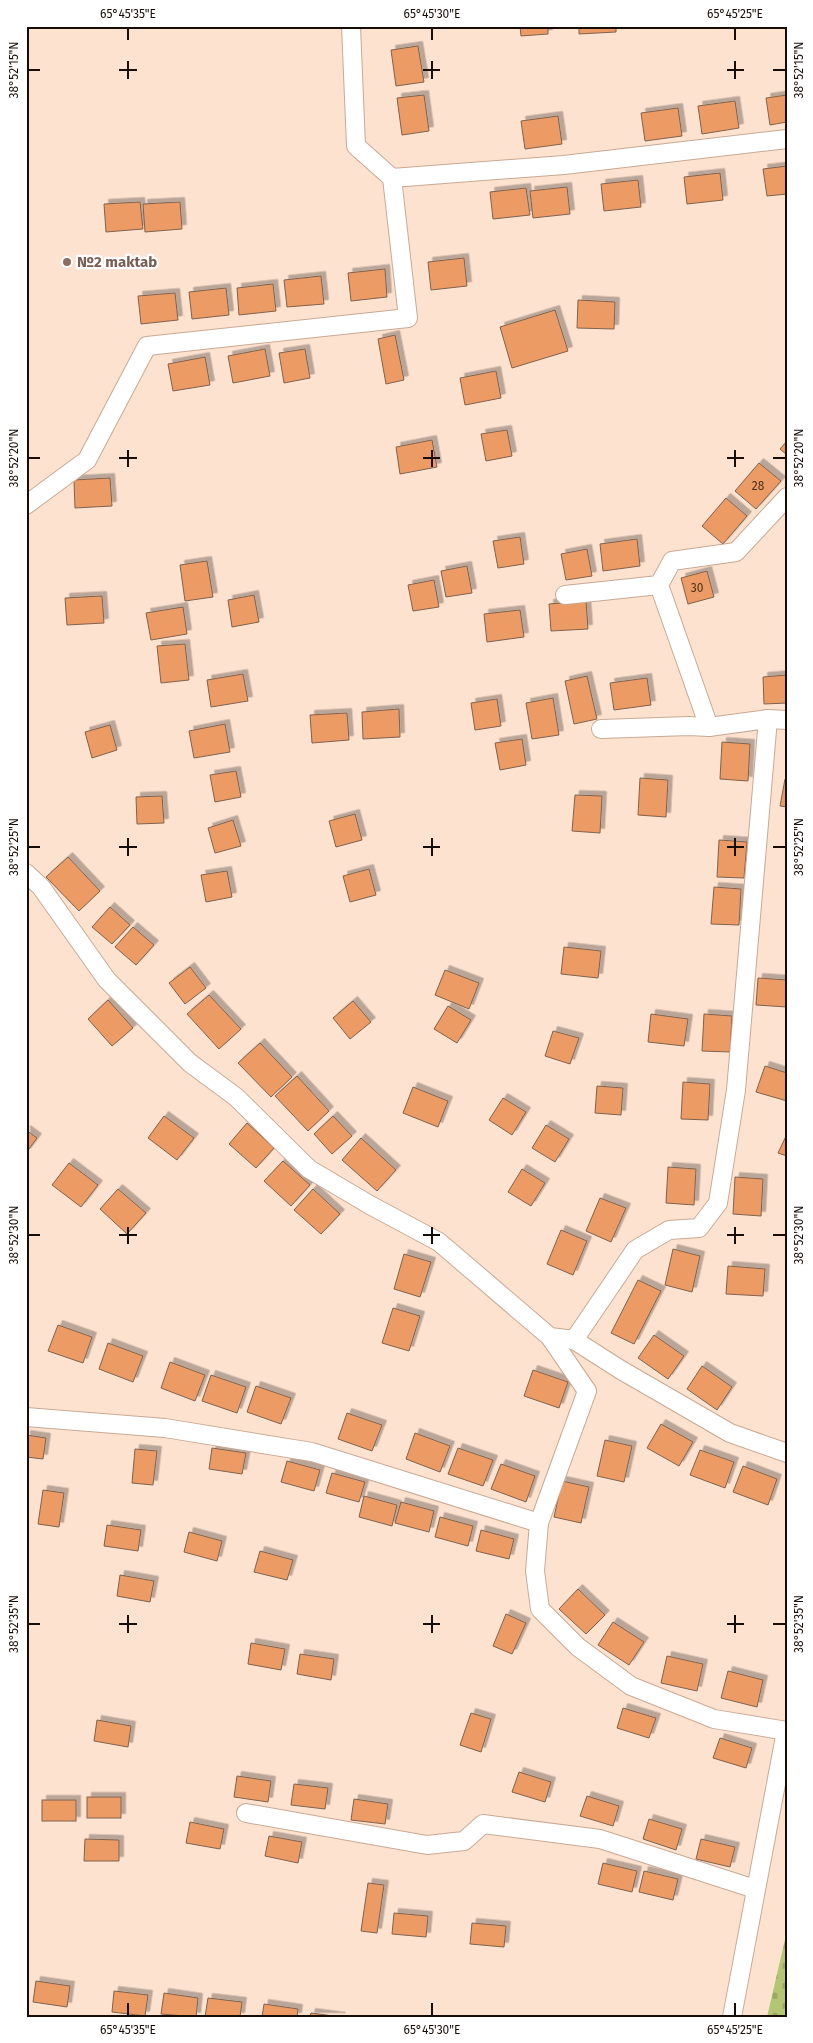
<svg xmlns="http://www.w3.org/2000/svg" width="813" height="2043" font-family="'Fira Sans',sans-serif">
	<defs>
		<pattern id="cemetery-stones" width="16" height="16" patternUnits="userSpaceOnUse" patternTransform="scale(1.25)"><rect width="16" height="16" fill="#b3c673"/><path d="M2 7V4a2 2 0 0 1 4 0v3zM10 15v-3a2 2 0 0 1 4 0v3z" fill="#99a962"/></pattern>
		<filter id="shadow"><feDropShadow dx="4.5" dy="-4.5" stdDeviation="0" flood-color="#0004"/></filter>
	</defs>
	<rect width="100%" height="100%" fill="#fee2d0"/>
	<path fill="url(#cemetery-stones)" d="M787,1931V2017H767Z"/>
	<g fill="#eb9b63" stroke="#7f624e" filter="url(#shadow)">
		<path d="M520,26H548V34L521,36Z"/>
		<path d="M579,26H616V32L579,34Z"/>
		<path d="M418,46L424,82L396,86L391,50Z"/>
		<path d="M424,95L429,131L402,135L397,98Z"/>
		<path d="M787,95V122L770,125L766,98Z"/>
		<path d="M735,101L739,128L702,134L698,106Z"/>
		<path d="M678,108L682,136L645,141L641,113Z"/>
		<path d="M558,116L562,144L525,149L521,121Z"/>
		<path d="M787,166V194L767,196L763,169Z"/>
		<path d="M720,173L723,200L687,204L684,177Z"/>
		<path d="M638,180L641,207L604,211L601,184Z"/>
		<path d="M567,187L570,214L533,218L530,191Z"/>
		<path d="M526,188L530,215L493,219L490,192Z"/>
		<path d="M140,202L143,229L106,232L104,204Z"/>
		<path d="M180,202L182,229L145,232L143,204Z"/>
		<path d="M464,258L467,286L431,290L428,262Z"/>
		<path d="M385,269L387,297L351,301L348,273Z"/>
		<path d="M321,276L324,304L287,307L284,280Z"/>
		<path d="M273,284L276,311L239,315L237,288Z"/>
		<path d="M226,288L229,315L192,319L189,292Z"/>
		<path d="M175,293L178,320L141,324L138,296Z"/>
		<path d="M578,300L615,302L614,329L577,328Z"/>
		<path d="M555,310L568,351L512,368L500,327Z"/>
		<path d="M395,335L404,380L386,384L378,339Z"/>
		<path d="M265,349L270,376L233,383L228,356Z"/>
		<path d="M305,349L310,378L284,383L279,353Z"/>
		<path d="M205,357L210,385L173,391L168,364Z"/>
		<path d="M496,371L501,398L465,405L460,378Z"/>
		<path d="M507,430L512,456L486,461L481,434Z"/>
		<path d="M432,440L437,467L400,474L396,447Z"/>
		<path d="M787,441V455L780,449Z"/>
		<path d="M759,463L781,481L756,509L735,491Z"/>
		<path d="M110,478L112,506L75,508L74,480Z"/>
		<path d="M726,498L747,516L723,544L702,526Z"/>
		<path d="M520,537L524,564L498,568L493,541Z"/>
		<path d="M637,539L640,566L603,571L600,544Z"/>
		<path d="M587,549L592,576L566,580L561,554Z"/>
		<path d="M207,561L213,597L185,601L180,565Z"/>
		<path d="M467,566L472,593L446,597L441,571Z"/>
		<path d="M707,571L714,597L688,604L681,578Z"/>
		<path d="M434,580L439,607L413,611L408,585Z"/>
		<path d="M254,595L259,622L232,627L228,600Z"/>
		<path d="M102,596L104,623L67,625L65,598Z"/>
		<path d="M586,601L588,629L551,631L549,604Z"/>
		<path d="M183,607L187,634L151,640L146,613Z"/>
		<path d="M520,610L524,637L487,642L484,614Z"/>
		<path d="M185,644L189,680L161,683L157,646Z"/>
		<path d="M243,674L248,701L211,707L207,680Z"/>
		<path d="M787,675V703L764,704L763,677Z"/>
		<path d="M587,676L597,719L574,724L565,681Z"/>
		<path d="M647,678L651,705L614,710L610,683Z"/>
		<path d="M553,698L559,735L532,739L526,703Z"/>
		<path d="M497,699L501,726L475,730L471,703Z"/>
		<path d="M399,709L400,737L363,739L362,712Z"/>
		<path d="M347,713L349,740L312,743L310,715Z"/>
		<path d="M225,724L230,752L194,758L189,731Z"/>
		<path d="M110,725L117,750L92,758L85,732Z"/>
		<path d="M522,739L526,765L500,770L495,743Z"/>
		<path d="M722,742L750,744L748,781L720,779Z"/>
		<path d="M236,771L241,797L215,802L210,775Z"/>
		<path d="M640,778L668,780L666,817L638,815Z"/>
		<path d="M785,779H787V807L780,806Z"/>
		<path d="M575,795L602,796L600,833L572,831Z"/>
		<path d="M162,796L164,823L137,824L136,797Z"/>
		<path d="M355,814L362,840L336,847L329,821Z"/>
		<path d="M233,820L241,846L215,853L208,828Z"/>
		<path d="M719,840L747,842L744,878L717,877Z"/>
		<path d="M68,857L100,891L79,911L46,877Z"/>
		<path d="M369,869L376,895L350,902L343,876Z"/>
		<path d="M227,871L232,897L206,902L201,875Z"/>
		<path d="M714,887L741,889L739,925L711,924Z"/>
		<path d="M110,907L130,925L112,944L92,927Z"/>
		<path d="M133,927L154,945L136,965L115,947Z"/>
		<path d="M564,947L601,951L598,978L561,974Z"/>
		<path d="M190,967L206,988L185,1004L169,983Z"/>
		<path d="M445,970L479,983L469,1009L435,995Z"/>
		<path d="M758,978L787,980V1007L756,1005Z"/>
		<path d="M209,995L241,1029L219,1049L187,1014Z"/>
		<path d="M108,1000L133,1028L112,1046L88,1019Z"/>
		<path d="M353,1001L371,1022L350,1039L333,1018Z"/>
		<path d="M448,1006L471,1020L457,1043L434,1029Z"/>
		<path d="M651,1014L688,1019L684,1046L648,1042Z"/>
		<path d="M704,1014L732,1016L730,1052L702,1051Z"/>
		<path d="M553,1031L579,1038L570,1064L545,1056Z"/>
		<path d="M260,1043L292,1077L271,1097L238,1063Z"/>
		<path d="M765,1066L787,1073V1101L756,1092Z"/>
		<path d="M297,1076L329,1111L308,1131L275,1096Z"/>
		<path d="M683,1082L710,1084L708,1120L681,1119Z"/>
		<path d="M597,1086L623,1088L621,1115L595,1113Z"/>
		<path d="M413,1087L448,1101L438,1127L403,1113Z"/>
		<path d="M503,1098L526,1112L512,1135L489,1120Z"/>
		<path d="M164,1116L194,1138L177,1160L148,1138Z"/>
		<path d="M333,1116L352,1136L332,1154L314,1134Z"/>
		<path d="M247,1123L274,1148L256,1168L229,1144Z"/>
		<path d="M546,1125L569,1139L555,1162L532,1148Z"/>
		<path d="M26,1130L37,1138L26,1153Z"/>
		<path d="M787,1134V1156L778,1153Z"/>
		<path d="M361,1138L396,1170L377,1191L342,1160Z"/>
		<path d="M283,1161L310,1185L291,1206L264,1181Z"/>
		<path d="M69,1163L98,1185L81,1207L52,1185Z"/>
		<path d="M668,1167L696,1169L694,1205L666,1203Z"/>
		<path d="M522,1169L545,1183L531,1206L508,1192Z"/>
		<path d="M735,1177L763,1179L761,1216L733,1214Z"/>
		<path d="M118,1189L146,1213L127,1234L100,1209Z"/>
		<path d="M313,1189L340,1214L321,1234L294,1210Z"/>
		<path d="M600,1198L626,1208L611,1242L586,1231Z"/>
		<path d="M561,1230L587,1241L573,1275L547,1264Z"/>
		<path d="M673,1249L700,1256L692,1292L665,1285Z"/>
		<path d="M404,1254L431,1262L420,1297L394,1289Z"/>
		<path d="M728,1266L765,1269L763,1296L726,1294Z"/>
		<path d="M638,1280L661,1291L634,1344L611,1333Z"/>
		<path d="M393,1308L420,1316L409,1351L382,1343Z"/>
		<path d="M58,1325L92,1337L83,1363L48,1351Z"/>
		<path d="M654,1335L684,1356L668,1379L638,1358Z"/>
		<path d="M108,1343L143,1356L133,1382L99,1369Z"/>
		<path d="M170,1362L205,1375L195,1401L161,1388Z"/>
		<path d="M702,1366L732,1387L717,1410L687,1389Z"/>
		<path d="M533,1370L568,1382L559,1408L524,1396Z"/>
		<path d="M211,1375L246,1387L237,1413L202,1401Z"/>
		<path d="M256,1386L291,1398L281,1424L247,1412Z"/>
		<path d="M347,1413L382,1425L372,1451L338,1439Z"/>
		<path d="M661,1424L693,1442L679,1466L647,1448Z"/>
		<path d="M415,1433L450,1446L440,1472L406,1459Z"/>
		<path d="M26,1435L46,1438L43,1459L26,1457Z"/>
		<path d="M605,1440L632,1446L624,1482L597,1476Z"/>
		<path d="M212,1448L246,1453L242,1474L209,1469Z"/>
		<path d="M458,1448L493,1460L483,1486L448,1474Z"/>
		<path d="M135,1449L157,1451L153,1485L132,1483Z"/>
		<path d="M700,1450L734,1462L725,1488L690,1475Z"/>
		<path d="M287,1461L320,1470L314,1491L281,1482Z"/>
		<path d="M501,1464L535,1476L526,1502L491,1489Z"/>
		<path d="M743,1466L777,1479L768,1505L733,1492Z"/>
		<path d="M332,1473L365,1482L359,1502L326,1493Z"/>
		<path d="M562,1481L589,1487L581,1523L554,1517Z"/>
		<path d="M43,1490L64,1493L59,1527L38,1524Z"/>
		<path d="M364,1496L397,1505L392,1526L359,1517Z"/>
		<path d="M401,1502L434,1511L429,1532L395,1523Z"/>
		<path d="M440,1517L473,1526L468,1546L435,1537Z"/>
		<path d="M107,1525L141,1530L138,1551L104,1546Z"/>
		<path d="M481,1530L514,1539L509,1559L476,1551Z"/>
		<path d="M189,1532L222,1541L217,1561L184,1552Z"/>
		<path d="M260,1551L293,1560L287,1580L254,1572Z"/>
		<path d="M120,1575L154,1581L150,1602L117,1596Z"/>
		<path d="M578,1589L605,1615L586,1634L559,1609Z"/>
		<path d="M506,1614L526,1623L512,1654L493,1646Z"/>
		<path d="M613,1622L644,1642L629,1665L598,1645Z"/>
		<path d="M251,1643L285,1649L281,1670L248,1664Z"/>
		<path d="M300,1654L334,1659L331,1680L297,1674Z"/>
		<path d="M667,1656L703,1664L697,1691L661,1683Z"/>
		<path d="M728,1671L763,1680L757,1707L721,1698Z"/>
		<path d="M623,1708L656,1718L649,1738L617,1728Z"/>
		<path d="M471,1713L491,1719L481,1752L460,1745Z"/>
		<path d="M97,1720L131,1726L128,1747L94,1741Z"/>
		<path d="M720,1738L752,1748L746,1768L713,1758Z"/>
		<path d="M519,1772L551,1782L545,1802L512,1792Z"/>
		<path d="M237,1776L271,1781L268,1802L234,1797Z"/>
		<path d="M294,1784L328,1788L325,1809L291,1805Z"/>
		<path d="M587,1796L619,1806L613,1826L580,1816Z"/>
		<rect x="87" y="1797" width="34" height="21"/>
		<path d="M354,1799L388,1804L385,1824L351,1820Z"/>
		<rect x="42" y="1800" width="34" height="21"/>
		<path d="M649,1819L682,1829L676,1850L643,1839Z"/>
		<path d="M190,1822L224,1829L220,1849L186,1843Z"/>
		<path d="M269,1836L302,1842L298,1863L265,1856Z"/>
		<path d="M85,1839L119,1840V1861H84Z"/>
		<path d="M701,1839L735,1847L730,1867L696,1859Z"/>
		<path d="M603,1863L637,1871L632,1892L598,1884Z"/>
		<path d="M644,1871L678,1879L673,1900L639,1892Z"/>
		<path d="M368,1883L384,1885L377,1933L361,1931Z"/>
		<path d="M394,1913L428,1916L426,1937L392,1934Z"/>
		<path d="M472,1923L506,1926L504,1947L470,1944Z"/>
		<path d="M36,1981L70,1986L67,2007L33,2002Z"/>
		<path d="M114,1991L148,1995L145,2016L112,2012Z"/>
		<path d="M164,1993L198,1998L196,2017L161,2014Z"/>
		<path d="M208,1998L242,2002L240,2017H205Z"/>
		<path d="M264,2004L298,2009L297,2017H262Z"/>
		<path d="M311,2013L341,2017H310Z"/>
	</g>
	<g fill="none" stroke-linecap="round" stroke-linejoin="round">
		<defs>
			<g id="street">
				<path d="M392,178L564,165L787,139"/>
				<path d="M26,505L87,460L147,346L408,318L392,178L356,146L351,26"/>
				<path d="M659,585L709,727"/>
				<path d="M565,595L659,585L672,561L736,552L787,497"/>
				<path d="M601,729L689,726L709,727L768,719L787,720"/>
				<path d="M26,873L41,887L107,980L190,1063L236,1097L309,1169L370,1205L439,1242L550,1337L574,1340L621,1370L730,1433L787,1453"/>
				<path d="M550,1337L587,1391L539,1523L535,1571L540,1609L578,1647L631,1686L714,1719L787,1731"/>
				<path d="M574,1340L635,1250L669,1230L699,1228L718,1203L736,1090L768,719"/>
				<path d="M26,1417L165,1428L312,1452L539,1523"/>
				<path d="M246,1813L427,1845L464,1841L483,1824L600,1839L755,1889"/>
				<path d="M732,2017L786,1731"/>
			</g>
		</defs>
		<use href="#street" stroke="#c9a993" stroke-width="20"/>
		<use href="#street" stroke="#fff" stroke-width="18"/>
	</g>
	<path fill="none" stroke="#180d06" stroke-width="2" d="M128,28V40M432,28V40M735,28V40M128,61V79M432,61V79M735,61V79M28,70H40M119,70H137M423,70H440M727,70H744M773,70H786M128,450V467M432,450V467M735,450V467M28,458H40M119,458H137M423,458H440M727,458H744M773,458H786M128,838V856M432,838V856M735,838V856M28,847H40M119,847H137M423,847H440M727,847H744M773,847H786M128,1227V1244M432,1227V1244M735,1227V1244M28,1235H40M119,1235H137M423,1235H440M727,1235H744M773,1235H786M128,1615V1633M432,1615V1633M735,1615V1633M28,1624H40M119,1624H137M423,1624H440M727,1624H744M773,1624H786M128,2003V2016M432,2003V2016M735,2003V2016"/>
	<circle fill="#8d6e63" stroke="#fff" stroke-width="2" cx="67" cy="262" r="5"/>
	<g text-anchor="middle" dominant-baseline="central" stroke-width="4.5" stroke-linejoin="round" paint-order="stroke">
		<g font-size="12" fill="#4d301d">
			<text x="758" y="486">28</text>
			<text x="697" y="588">30</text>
		</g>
		<g font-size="15" font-weight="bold" fill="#785e54" stroke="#fff" text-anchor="start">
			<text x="77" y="262">№2 maktab</text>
		</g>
	</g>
	<rect width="813" height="2043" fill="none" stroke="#ffffff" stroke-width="55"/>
	<rect x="28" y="28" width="758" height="1988" fill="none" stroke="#180d06" stroke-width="2"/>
	<g font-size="12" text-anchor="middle" fill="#180d06">
		<text x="128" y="18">65°45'35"E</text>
		<text x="432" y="18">65°45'30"E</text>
		<text x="735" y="18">65°45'25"E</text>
		<text transform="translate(799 70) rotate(-90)" y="4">38°52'15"N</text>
		<text transform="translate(14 70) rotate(-90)" y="4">38°52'15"N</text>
		<text transform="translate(799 458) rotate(-90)" y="4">38°52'20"N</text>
		<text transform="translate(14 458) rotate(-90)" y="4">38°52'20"N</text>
		<text transform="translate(14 847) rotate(-90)" y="4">38°52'25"N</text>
		<text transform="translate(799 847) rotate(-90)" y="4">38°52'25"N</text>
		<text transform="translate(14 1235) rotate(-90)" y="4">38°52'30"N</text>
		<text transform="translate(799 1235) rotate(-90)" y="4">38°52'30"N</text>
		<text transform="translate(799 1624) rotate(-90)" y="4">38°52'35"N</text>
		<text transform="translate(14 1624) rotate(-90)" y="4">38°52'35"N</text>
		<text x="128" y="2034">65°45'35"E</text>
		<text x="432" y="2034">65°45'30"E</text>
		<text x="735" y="2034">65°45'25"E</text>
	</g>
</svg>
